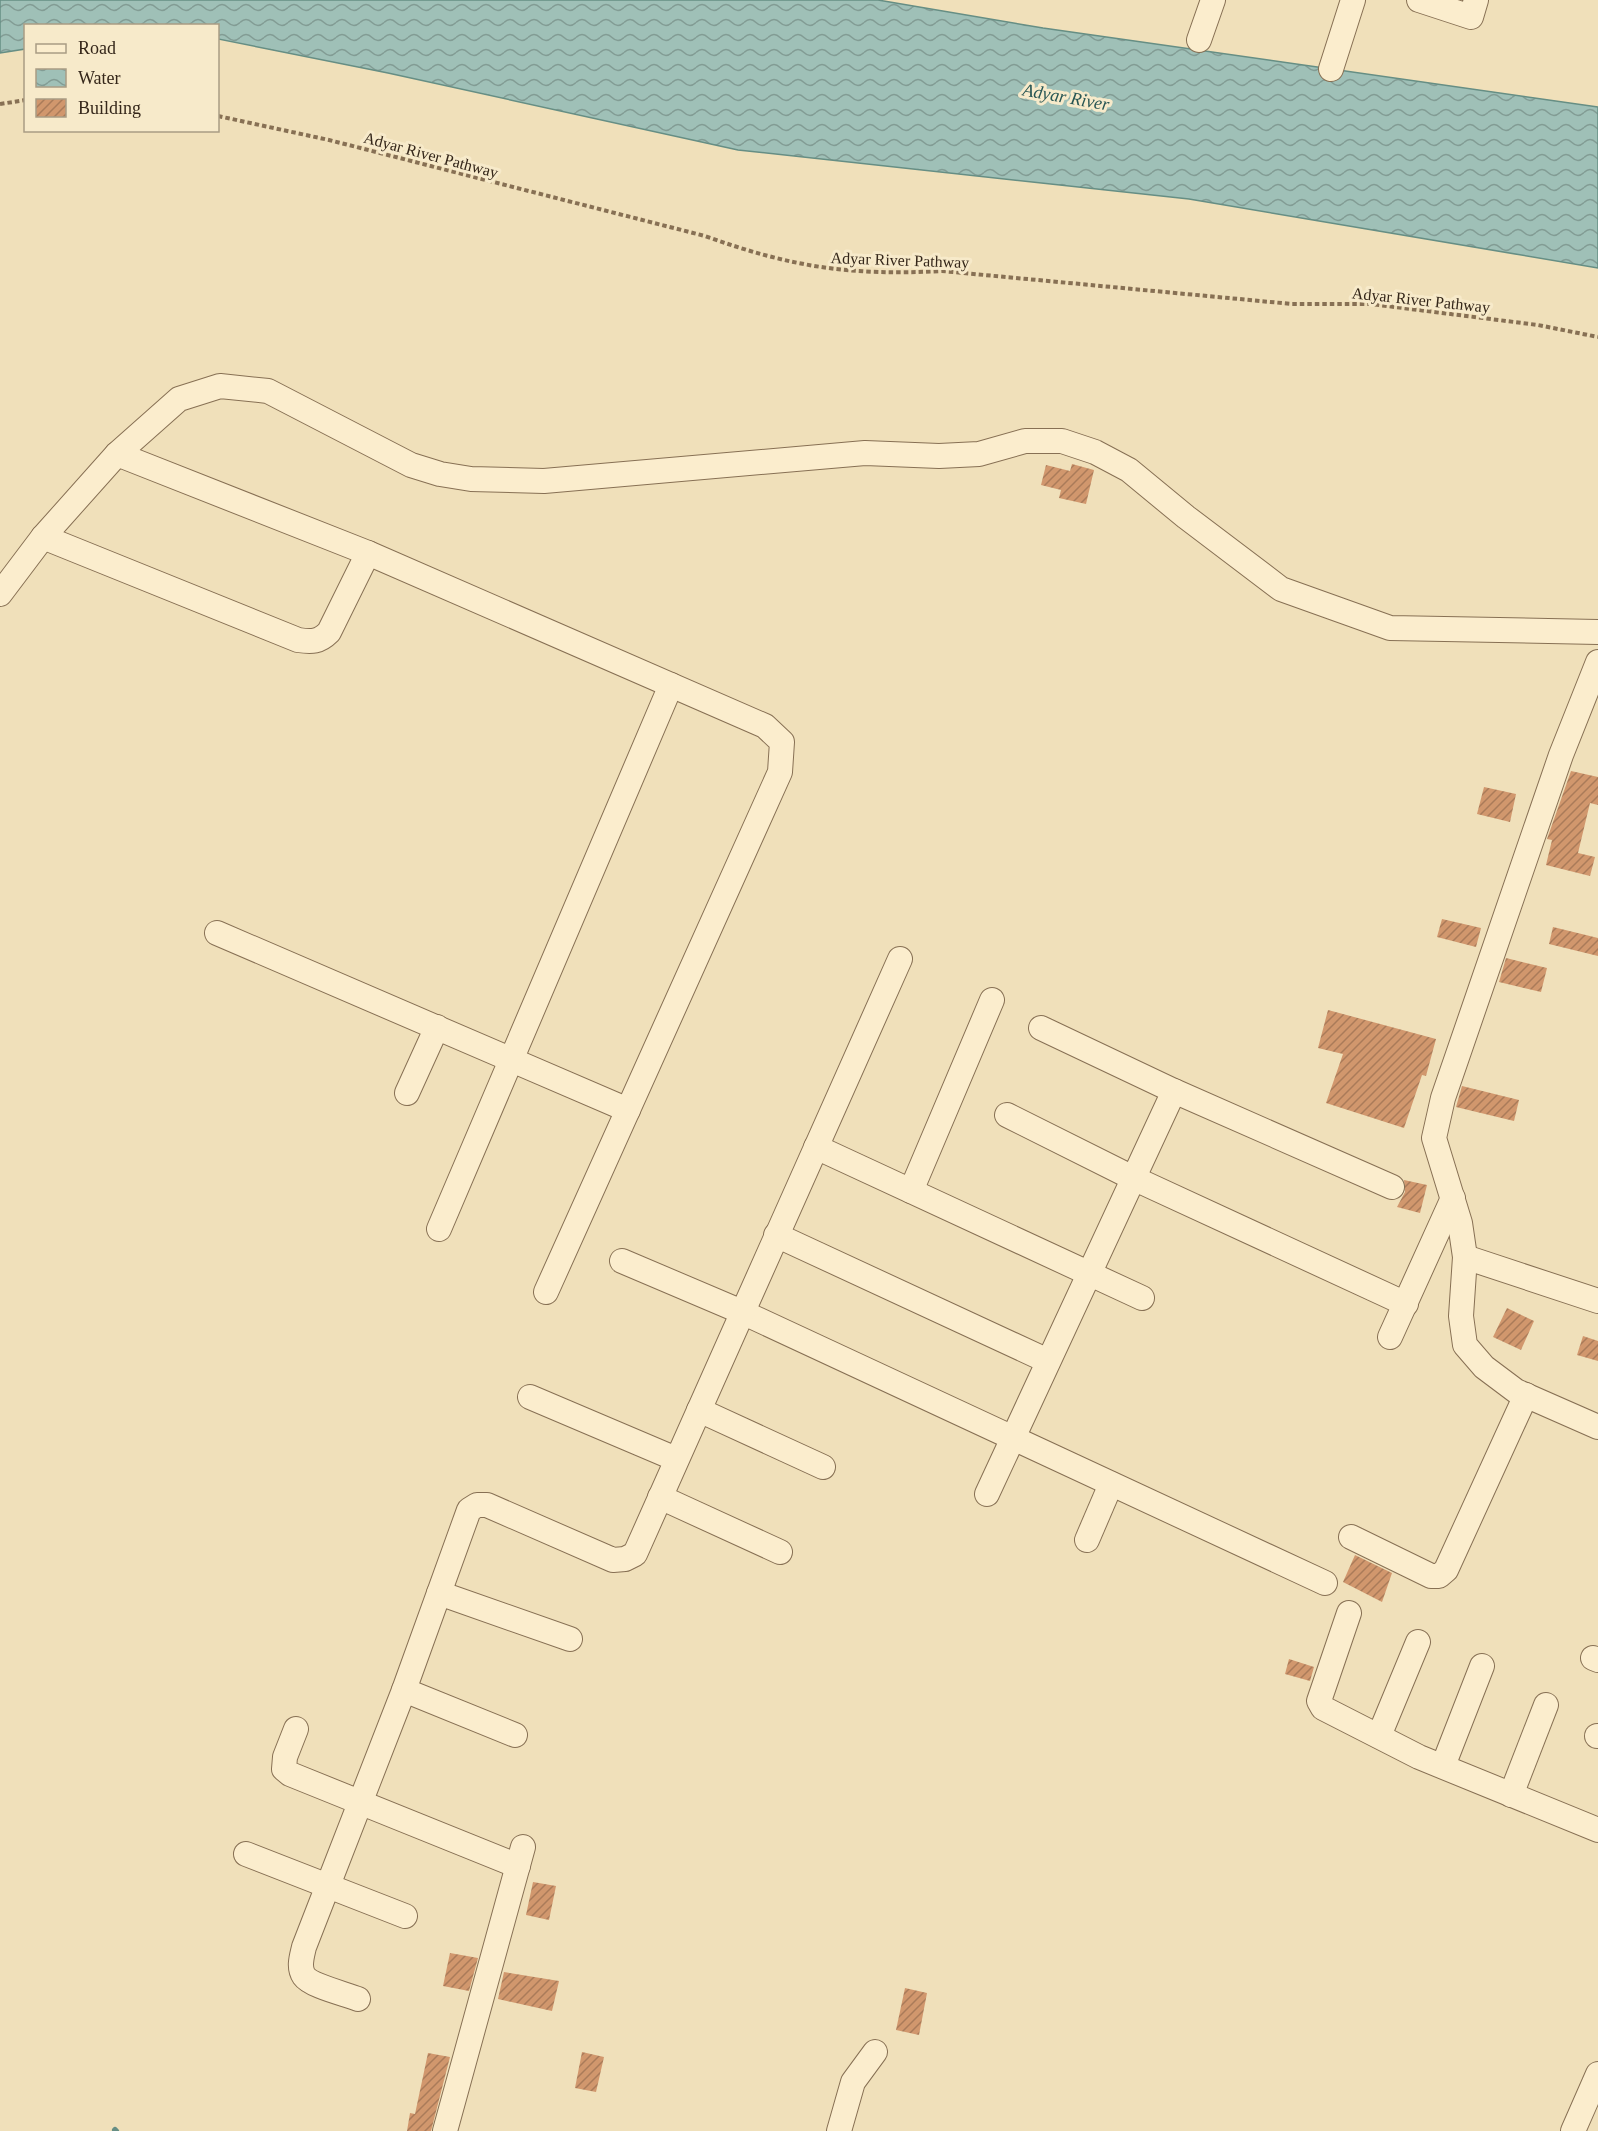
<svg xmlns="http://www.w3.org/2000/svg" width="1598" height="2131" font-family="Georgia,serif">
	<defs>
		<pattern id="water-waves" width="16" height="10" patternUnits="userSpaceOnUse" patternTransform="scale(1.5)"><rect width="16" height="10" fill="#9fc0b7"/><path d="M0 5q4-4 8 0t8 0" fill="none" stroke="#829c94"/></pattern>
		<pattern id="building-hatch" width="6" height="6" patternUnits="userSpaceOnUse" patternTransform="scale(1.5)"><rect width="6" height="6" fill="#d1976d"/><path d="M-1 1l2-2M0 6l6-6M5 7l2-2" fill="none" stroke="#aa7b59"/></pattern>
	</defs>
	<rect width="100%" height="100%" fill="#f0e0ba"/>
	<path fill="url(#water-waves)" stroke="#668e84" stroke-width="1.5" d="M0,0H878L1043,28L1598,107V268L1189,199L738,150L388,73L218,39V26H26L25,49L0,53Z"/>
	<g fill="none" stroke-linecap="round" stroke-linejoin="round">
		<path stroke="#668e84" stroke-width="6" d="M115,2130L116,2131"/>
	</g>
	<g fill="url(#building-hatch)">
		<path d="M1072,464L1094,470L1086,504L1059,498L1061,490L1041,485L1046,465L1070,471Z"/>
		<path d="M1571,771L1598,777V805L1590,803L1578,853L1595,857L1590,876L1546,865L1552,840L1547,839Z"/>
		<path d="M1484,787L1516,794L1510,822L1477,814Z"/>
		<path d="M1442,919L1481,928L1476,947L1437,937Z"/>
		<path d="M1553,927L1598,938V956L1549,944Z"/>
		<path d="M1506,958L1547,968L1541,992L1499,982Z"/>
		<path d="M1328,1010L1436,1039L1426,1076L1422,1075L1404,1128L1326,1103L1343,1054L1318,1048Z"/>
		<path d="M1462,1086L1519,1100L1514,1121L1456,1107Z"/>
		<path d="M1404,1180L1427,1185L1420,1213L1397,1207L1405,1192Z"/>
		<path d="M1507,1308L1534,1321L1521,1350L1493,1337Z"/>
		<path d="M1583,1336L1598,1341V1361L1577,1355Z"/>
		<path d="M1355,1555L1392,1573L1382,1602L1343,1582Z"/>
		<path d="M1289,1659L1314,1667L1310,1681L1285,1674Z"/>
		<path d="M533,1882L556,1886L549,1920L526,1915Z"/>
		<path d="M450,1953L478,1958L469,1991L443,1986Z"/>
		<path d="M504,1972L559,1981L552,2011L498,1999Z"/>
		<path d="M905,1988L927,1993L919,2035L896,2030Z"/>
		<path d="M582,2052L604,2057L596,2092L575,2088Z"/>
		<path d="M428,2053L450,2057L431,2131H407L410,2113L415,2114Z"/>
	</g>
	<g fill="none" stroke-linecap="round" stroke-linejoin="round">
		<defs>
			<g id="minor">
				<path d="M1419,0L1471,17L1476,0"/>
				<path d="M1199,40L1213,0"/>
				<path d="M1331,69L1353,0"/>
				<path d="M117,454L368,553L765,726L782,742L780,772L546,1292"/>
				<path d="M43,537L298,640C312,642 319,642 329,632L368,553"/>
				<path d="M0,594L43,537L117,454L179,399L220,386L268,391L411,465L440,474L471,479L544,481L865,453L939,456L979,454L1025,441H1062L1095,452L1129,470L1186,517L1281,589L1390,628L1598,632"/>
				<path d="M1598,662L1561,755L1443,1098L1434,1138L1460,1223L1465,1257L1461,1316L1465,1345L1484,1367L1516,1391L1598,1427"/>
				<path d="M217,933L628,1110"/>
				<path d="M1041,1028L1174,1091L1392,1187"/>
				<path d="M407,1093L437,1027"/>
				<path d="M1007,1115L1133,1178L1406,1304"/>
				<path d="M816,1147L1142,1298"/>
				<path d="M911,1191L992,1000"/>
				<path d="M439,1229L671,685"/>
				<path d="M776,1235L1048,1361"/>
				<path d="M1465,1257L1598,1301"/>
				<path d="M622,1261L742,1312L1325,1583"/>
				<path d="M1390,1337L1453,1198"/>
				<path d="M530,1397L676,1459"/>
				<path d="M699,1410L823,1467"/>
				<path d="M987,1494L1174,1091"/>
				<path d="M660,1497L780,1552"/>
				<path d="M1351,1537L1431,1576H1439L1446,1570L1526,1395"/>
				<path d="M1087,1540L1111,1484"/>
				<path d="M439,1593L570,1639"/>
				<path d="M1349,1613L1319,1701L1323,1708L1419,1757L1598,1830"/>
				<path d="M1593,1658L1598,1660"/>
				<path d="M404,1690L515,1735"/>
				<path d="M296,1729L285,1757L284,1769L290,1774L518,1866"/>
				<path d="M1379,1736L1418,1642"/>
				<path d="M1597,1736H1598"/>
				<path d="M1443,1766L1482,1666"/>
				<path d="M1511,1795L1546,1705"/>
				<path d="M246,1854L405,1916"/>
				<path d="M358,1999C346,1994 311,1986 304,1976C298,1967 302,1956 304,1947L404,1690L469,1510L477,1505H487L613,1560L625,1559L635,1554L900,959"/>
				<path d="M445,2131L523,1847"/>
				<path d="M839,2131L853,2082L875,2052"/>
				<path d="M1573,2131L1598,2074"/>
			</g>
		</defs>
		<use href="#minor" stroke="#877054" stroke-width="26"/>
		<g stroke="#877054" stroke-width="4" stroke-dasharray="4.5 3" stroke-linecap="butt">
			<path d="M0,104L26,100"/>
			<path d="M218,116L329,140L705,236C791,267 850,276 942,271L1292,304H1371L1538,325L1598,337"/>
		</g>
		<use href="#minor" stroke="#fbedcd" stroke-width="24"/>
	</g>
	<g text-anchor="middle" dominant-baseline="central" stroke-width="6" stroke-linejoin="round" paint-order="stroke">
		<g font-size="16" fill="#35271a" stroke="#f7eaca">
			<text transform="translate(431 155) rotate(15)">Adyar River Pathway</text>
			<text transform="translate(900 260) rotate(2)">Adyar River Pathway</text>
			<text transform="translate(1421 300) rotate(6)">Adyar River Pathway</text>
		</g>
		<g font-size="18" font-style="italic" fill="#285654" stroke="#f7eaca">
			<text transform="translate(1066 97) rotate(10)">Adyar River</text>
		</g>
	</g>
	<rect x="24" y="24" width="195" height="108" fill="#f7eaca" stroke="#a99c84" stroke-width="1.5"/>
	<rect x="36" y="44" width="30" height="9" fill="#fbedcd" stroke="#a99c84" stroke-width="1.5"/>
	<text x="78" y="54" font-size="18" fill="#35271a">Road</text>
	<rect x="36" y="69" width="30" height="18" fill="url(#water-waves)" stroke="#a99c84" stroke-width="1.5"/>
	<text x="78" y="84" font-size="18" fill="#35271a">Water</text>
	<rect x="36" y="99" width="30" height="18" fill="url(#building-hatch)" stroke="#a99c84" stroke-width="1.5"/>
	<text x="78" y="114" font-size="18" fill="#35271a">Building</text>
</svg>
